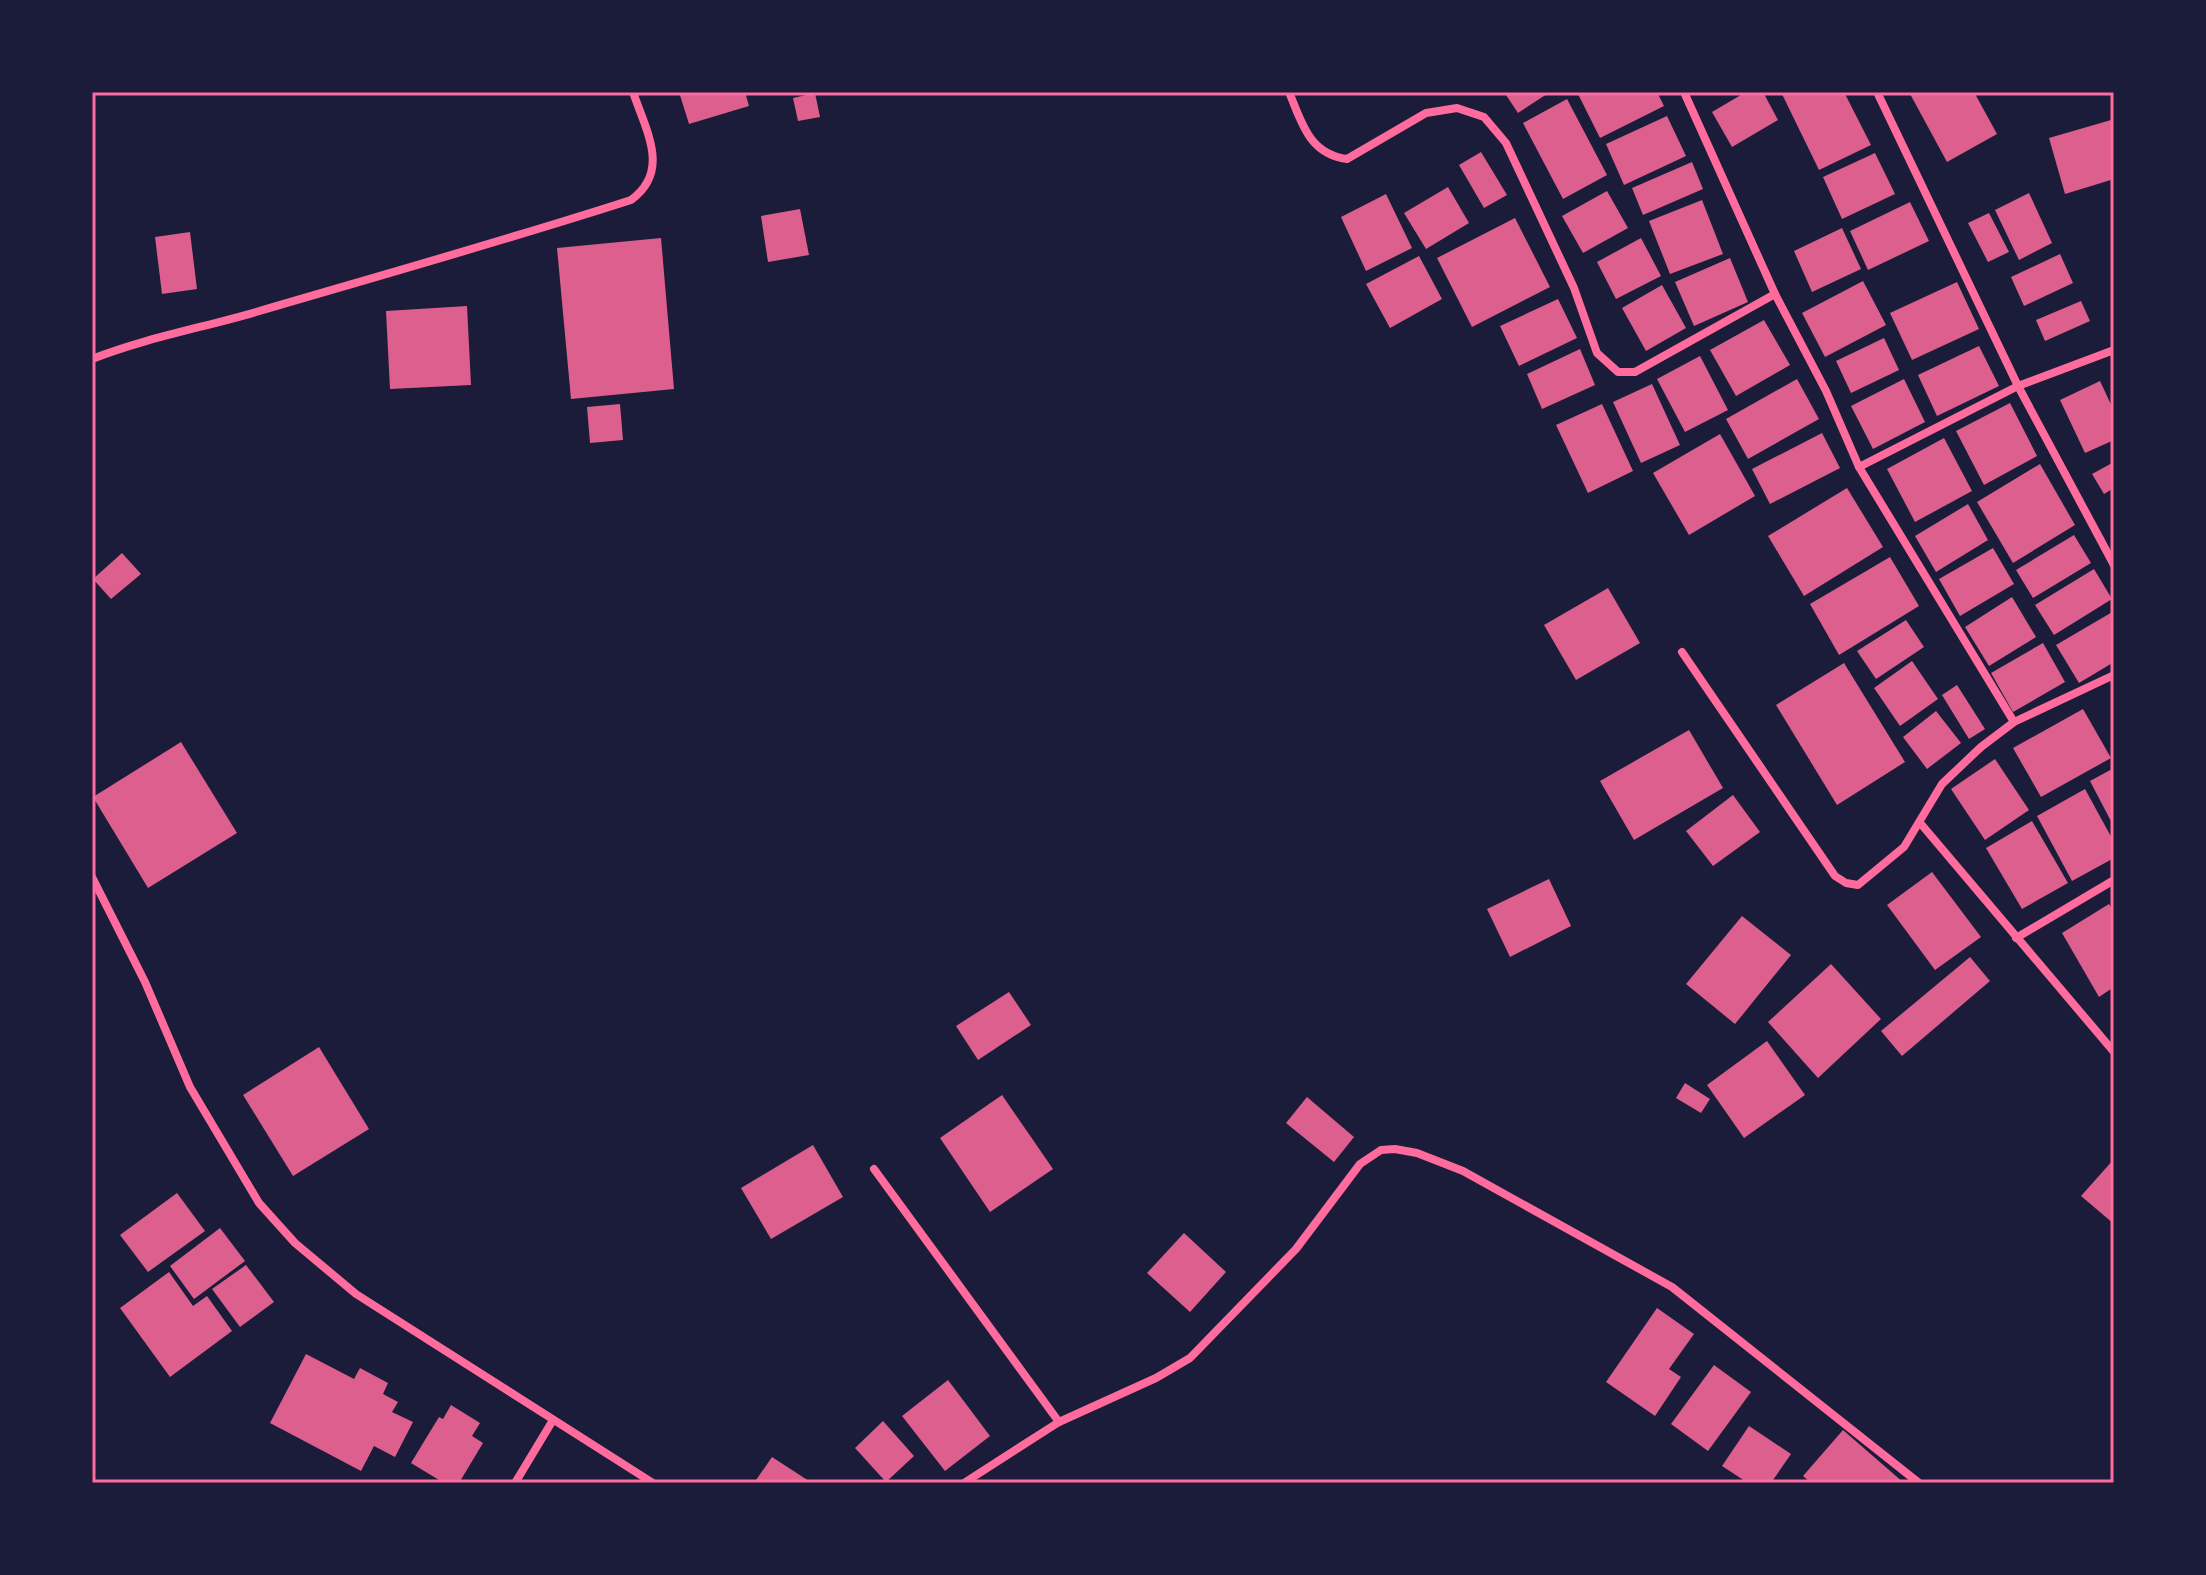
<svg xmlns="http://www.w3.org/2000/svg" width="2206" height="1575" font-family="Ubuntu,sans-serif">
	<rect width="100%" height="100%" fill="#1b1b3a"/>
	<g fill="#dd5f8e">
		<path d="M679,92H745L749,106L689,124Z"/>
		<path d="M1504,92H1550L1518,113Z"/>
		<path d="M1577,92H1657L1664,106L1600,138Z"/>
		<path d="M1746,92H1763L1778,120L1732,147L1712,112Z"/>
		<path d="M1781,92H1844L1871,145L1819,170Z"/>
		<path d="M1909,92H1974L1997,134L1947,162Z"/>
		<path d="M815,93L820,117L798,121L793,98Z"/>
		<path d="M1567,99L1607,175L1563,199L1523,123Z"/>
		<path d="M1667,116L1686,156L1624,185L1606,144Z"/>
		<path d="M2111,120L2114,179L2065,194L2049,138Z"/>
		<path d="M1481,152L1507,195L1484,208L1459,165Z"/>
		<path d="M1875,153L1895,194L1842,219L1823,177Z"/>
		<path d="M1692,162L1703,189L1643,215L1632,188Z"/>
		<path d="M1448,187L1469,223L1426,249L1404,213Z"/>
		<path d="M1607,191L1628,228L1583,253L1562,216Z"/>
		<path d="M2029,193L2052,243L2019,260L1995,210Z"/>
		<path d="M1386,194L1412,248L1366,271L1341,217Z"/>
		<path d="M1702,200L1723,254L1670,274L1649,221Z"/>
		<path d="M1910,202L1929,241L1868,270L1850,231Z"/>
		<path d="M800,209L809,255L768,262L761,216Z"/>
		<path d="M1989,213L2009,252L1988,262L1968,223Z"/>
		<path d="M1515,218L1550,287L1472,327L1437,258Z"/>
		<path d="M1842,228L1861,269L1812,292L1794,251Z"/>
		<path d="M190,232L197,289L162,294L155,237Z"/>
		<path d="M661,238L674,389L571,399L557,248Z"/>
		<path d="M1641,238L1661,276L1616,299L1597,262Z"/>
		<path d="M2060,254L2073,283L2024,306L2011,277Z"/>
		<path d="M1419,256L1442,299L1390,328L1366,284Z"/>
		<path d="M1730,258L1748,302L1694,326L1675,282Z"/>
		<path d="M1863,281L1886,325L1825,357L1802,313Z"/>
		<path d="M1957,282L1979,329L1912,360L1890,313Z"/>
		<path d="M1662,285L1686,328L1646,351L1622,308Z"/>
		<path d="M1558,299L1577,338L1519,366L1500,326Z"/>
		<path d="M2081,301L2090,321L2045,341L2036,320Z"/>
		<path d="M467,306L471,385L390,389L386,311Z"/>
		<path d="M1764,320L1790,365L1736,396L1710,350Z"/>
		<path d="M1884,338L1899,370L1851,393L1836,361Z"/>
		<path d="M1979,346L1999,386L1937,416L1918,375Z"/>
		<path d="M1580,349L1595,385L1542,409L1527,374Z"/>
		<path d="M1700,356L1728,410L1685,432L1657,379Z"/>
		<path d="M1797,379L1819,419L1748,459L1726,419Z"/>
		<path d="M1904,379L1925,422L1873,449L1851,406Z"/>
		<path d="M2100,381L2114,411V440L2085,453L2060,400Z"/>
		<path d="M1652,384L1680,445L1641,463L1613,402Z"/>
		<path d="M2010,403L2037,456L1984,485L1956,431Z"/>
		<path d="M620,404L623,440L590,443L587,407Z"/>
		<path d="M1602,404L1633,471L1588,493L1556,425Z"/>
		<path d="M1822,433L1840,468L1770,504L1752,469Z"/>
		<path d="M1720,434L1755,496L1689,535L1653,473Z"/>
		<path d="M1944,438L1972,491L1915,522L1887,469Z"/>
		<path d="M2114,462V488L2104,494L2092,474Z"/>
		<path d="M2040,464L2075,525L2013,563L1977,502Z"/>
		<path d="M1847,488L1883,547L1804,596L1768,536Z"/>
		<path d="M1968,504L1988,540L1936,572L1915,536Z"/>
		<path d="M2074,535L2091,563L2033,598L2016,570Z"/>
		<path d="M1993,548L2014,584L1960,616L1939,579Z"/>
		<path d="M122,553L141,574L111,599L93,579Z"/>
		<path d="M1890,557L1919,606L1839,655L1810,604Z"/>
		<path d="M2094,569L2112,599L2054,635L2035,605Z"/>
		<path d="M1608,588L1640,643L1576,680L1544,625Z"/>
		<path d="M2012,597L2036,637L1989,666L1965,627Z"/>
		<path d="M2114,611V662L2079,683L2056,645Z"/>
		<path d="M1906,620L1924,647L1876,679L1857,651Z"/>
		<path d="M2043,643L2065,682L2013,712L1991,673Z"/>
		<path d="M1912,661L1938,699L1900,726L1874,688Z"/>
		<path d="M1844,663L1905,762L1837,805L1776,705Z"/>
		<path d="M1957,685L1985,729L1969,739L1942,695Z"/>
		<path d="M2083,709L2111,758L2041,797L2013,748Z"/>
		<path d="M1936,711L1961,743L1927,769L1903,737Z"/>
		<path d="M1689,730L1723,788L1634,840L1600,781Z"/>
		<path d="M181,742L237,833L148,888L93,797Z"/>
		<path d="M1995,759L2029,810L1985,840L1951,789Z"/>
		<path d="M2114,768V827L2090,781Z"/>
		<path d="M2085,789L2114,842V858L2072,881L2037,816Z"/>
		<path d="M1733,795L1760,832L1713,866L1686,831Z"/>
		<path d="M2032,821L2068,883L2022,909L1986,848Z"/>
		<path d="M1932,872L1981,937L1935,970L1887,905Z"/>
		<path d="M1549,879L1571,926L1510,957L1487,909Z"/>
		<path d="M2109,904L2114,912V987L2099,997L2062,933Z"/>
		<path d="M1742,916L1791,955L1735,1024L1686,984Z"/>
		<path d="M1970,957L1990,981L1902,1056L1881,1031Z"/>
		<path d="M1831,964L1881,1019L1818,1078L1768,1022Z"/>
		<path d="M1009,992L1031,1025L978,1060L956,1026Z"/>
		<path d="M1767,1041L1805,1095L1744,1138L1707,1085Z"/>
		<path d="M319,1047L369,1129L293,1176L243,1095Z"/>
		<path d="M1685,1083L1710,1099L1701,1113L1676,1098Z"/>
		<path d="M1002,1095L1053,1169L990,1212L940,1138Z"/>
		<path d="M1307,1097L1354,1137L1334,1162L1286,1123Z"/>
		<path d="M813,1145L843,1197L771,1239L741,1188Z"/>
		<path d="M2114,1159V1224L2081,1196Z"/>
		<path d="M177,1193L205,1231L148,1272L120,1235Z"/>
		<path d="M220,1228L245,1261L194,1299L170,1266Z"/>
		<path d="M1184,1233L1226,1272L1190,1312L1147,1273Z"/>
		<path d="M246,1265L274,1302L240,1327L212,1289Z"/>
		<path d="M169,1272L193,1306L207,1296L232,1331L170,1377L120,1308Z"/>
		<path d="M1657,1308L1694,1334L1669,1369L1681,1377L1655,1416L1606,1382Z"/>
		<path d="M306,1354L354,1379L360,1368L388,1383L383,1394L398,1402L392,1412L413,1422L395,1457L374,1446L361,1471L270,1423Z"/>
		<path d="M1714,1365L1751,1392L1708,1451L1671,1424Z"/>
		<path d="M948,1380L990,1436L945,1471L902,1416Z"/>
		<path d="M451,1405L480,1423L472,1436L483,1443L459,1483H444L411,1463L439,1417L443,1419Z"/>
		<path d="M883,1421L914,1456L886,1482L855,1448Z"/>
		<path d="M1749,1426L1791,1454L1771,1483H1748L1722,1466Z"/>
		<path d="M1843,1430L1904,1483H1811L1803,1476Z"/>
		<path d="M772,1457L812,1483H754Z"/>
	</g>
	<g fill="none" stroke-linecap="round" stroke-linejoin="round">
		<g stroke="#ff6b9d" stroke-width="8">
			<path d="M1289,92C1302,123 1309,154 1347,159L1426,113L1457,108L1484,117L1506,143L1574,288L1597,353L1618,372H1635L1775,294"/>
			<path d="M1684,92L1775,294L1826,391L1859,467L2014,722"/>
			<path d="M1877,92L2018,386L2114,565"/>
			<path d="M92,359C146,338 201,328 256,312C382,275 507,240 631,200C671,171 646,131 633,92"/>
			<path d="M1859,467L2018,386L2114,350"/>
			<path d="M1682,652L1835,876L1846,883L1858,885L1904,847L1942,784L1981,747L2014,722L2114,675"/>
			<path d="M1921,824L2114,1052"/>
			<path d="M92,877L145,982L190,1087L259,1203L295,1243L356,1294L653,1483"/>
			<path d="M2016,938L2114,880"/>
			<path d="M874,1169L1059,1422L964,1483"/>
			<path d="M1059,1422L1156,1378L1190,1358L1296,1249L1360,1164L1381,1150L1395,1149L1417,1153L1463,1171L1672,1287L1919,1483"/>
			<path d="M515,1483L553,1420"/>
		</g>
	</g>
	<rect width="2206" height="1575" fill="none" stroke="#1b1b3a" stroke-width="188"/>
	<rect x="94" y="94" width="2018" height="1387" fill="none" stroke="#ff6b9d" stroke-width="3"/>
</svg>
